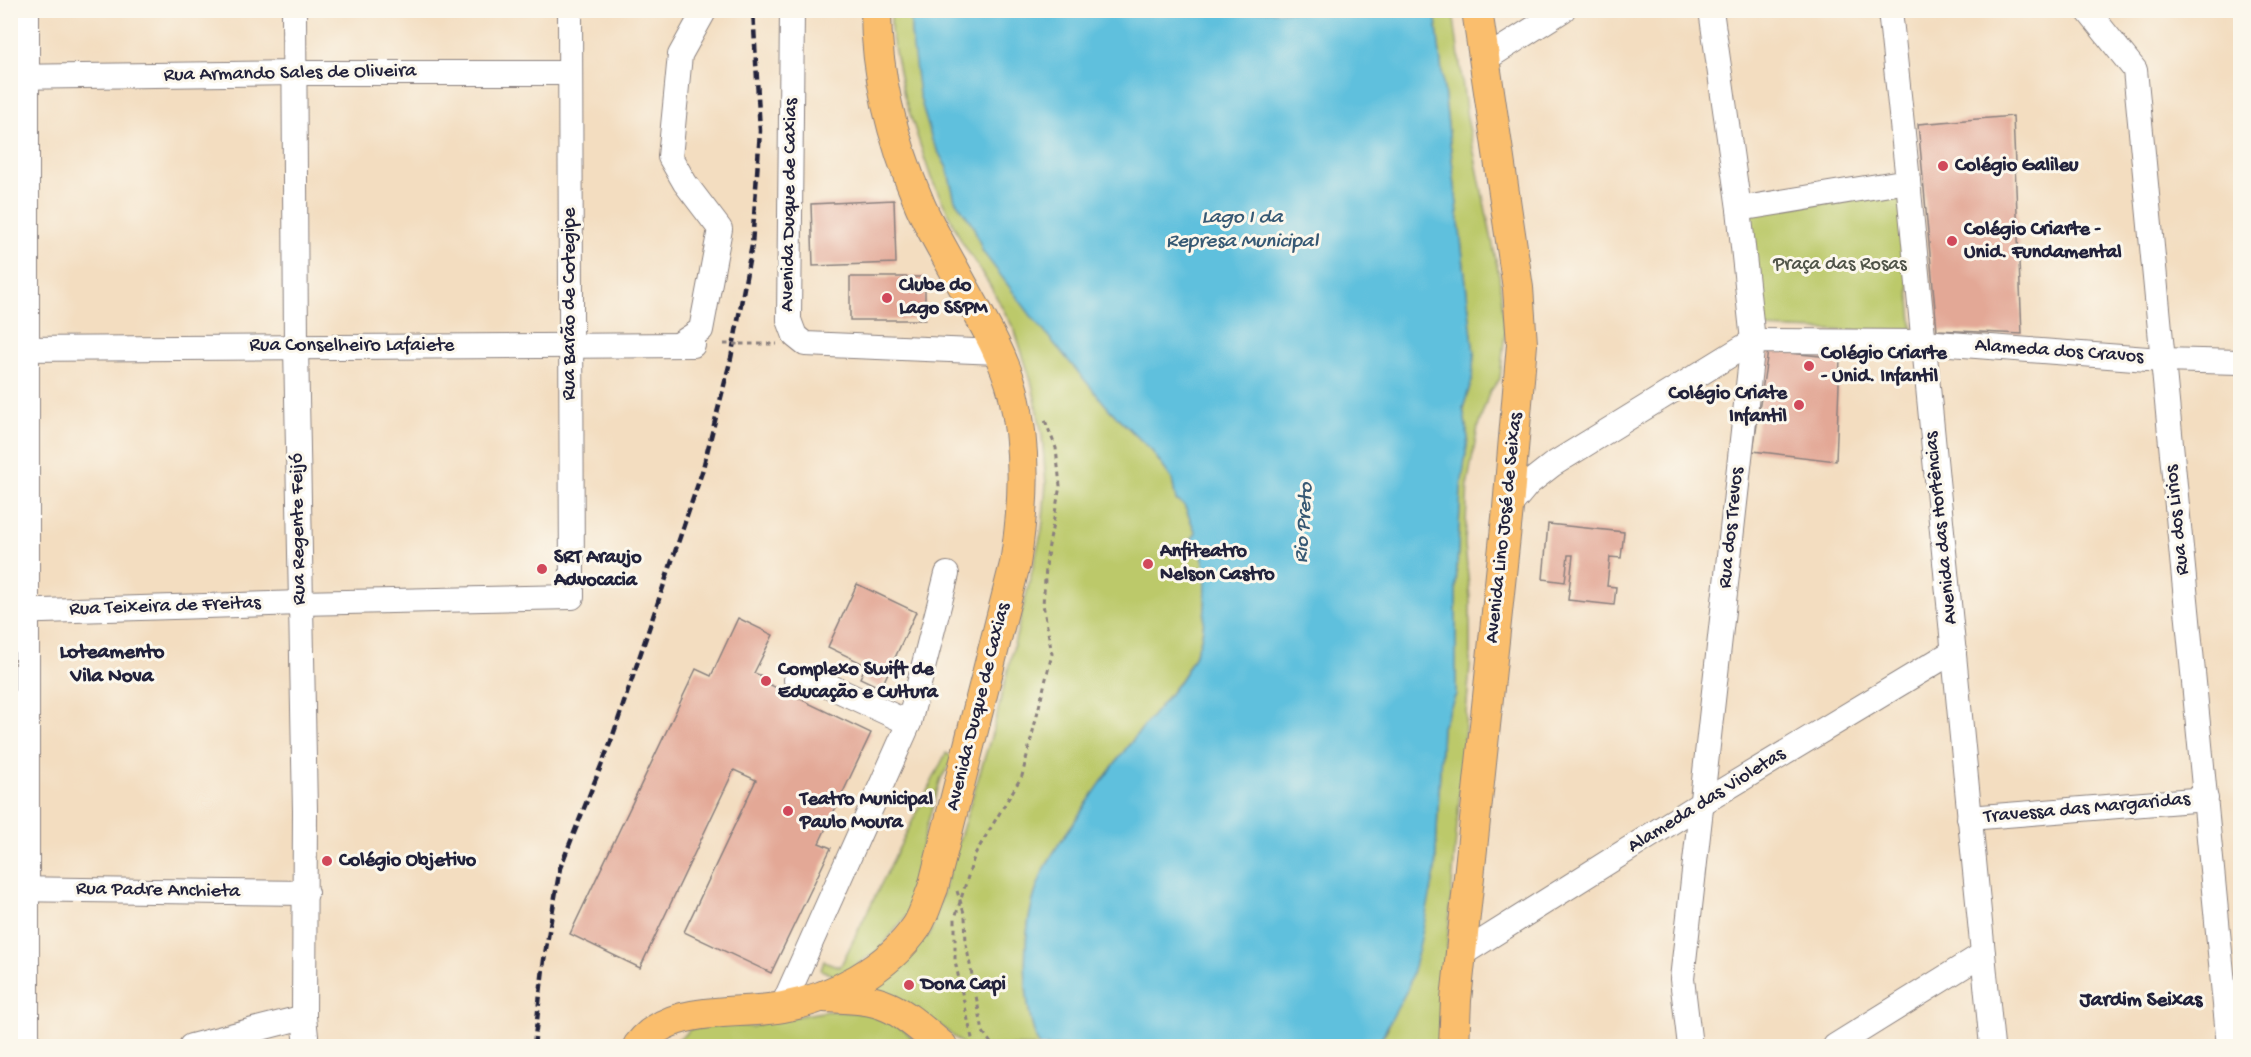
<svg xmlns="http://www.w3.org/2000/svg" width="2251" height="1057" font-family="'Gochi Hand',sans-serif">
	<rect width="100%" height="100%" fill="#fbf7ec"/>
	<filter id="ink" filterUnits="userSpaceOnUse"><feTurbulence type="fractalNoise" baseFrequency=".0167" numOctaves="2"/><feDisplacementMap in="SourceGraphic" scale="12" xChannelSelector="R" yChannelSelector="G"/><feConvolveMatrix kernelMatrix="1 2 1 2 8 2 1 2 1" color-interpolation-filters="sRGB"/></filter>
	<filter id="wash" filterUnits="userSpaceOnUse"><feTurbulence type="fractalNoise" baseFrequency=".008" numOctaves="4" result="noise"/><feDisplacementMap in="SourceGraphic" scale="24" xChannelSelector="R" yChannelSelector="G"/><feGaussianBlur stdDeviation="1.35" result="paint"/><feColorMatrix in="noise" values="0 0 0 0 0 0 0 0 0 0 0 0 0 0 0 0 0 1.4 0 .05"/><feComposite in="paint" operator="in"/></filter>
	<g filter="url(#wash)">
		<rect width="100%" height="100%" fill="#f3ddc0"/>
		<g fill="#bcc96b" stroke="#6f7653" stroke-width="1.5">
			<path d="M911,10V33L932,140L947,168L955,200L973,225L983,252L1109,409L1152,451L1172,479L1176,500L1184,505L1196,534L1189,543C1193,547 1199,551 1202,556C1209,570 1205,630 1199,645C1186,678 1161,704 1140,731C1118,758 1098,787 1079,815C1065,835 1050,855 1041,877C1021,924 1020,999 1039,1046H965L941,1026L872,988L930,934L994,727L1042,530L1046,484L1042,435L1032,384L1015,331L989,284L962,242L931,178L904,96L891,32V11Z"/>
			<path d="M1435,11H1453L1467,118L1499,275L1505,333L1500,379L1489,393L1478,427L1468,481L1465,545L1470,598V666L1439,1046H1377L1388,1028L1435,873L1442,727L1456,694V587L1461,488L1468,438L1463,408L1472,380L1474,354Z"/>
			<path d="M1900,189L1913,333L1759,328L1749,213Z"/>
			<path d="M946,753L954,758L941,778L928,822L918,861L917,871L920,893L916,904L880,949L838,977L821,970L824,961L840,967Z"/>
			<path d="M828,1011L867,1013L903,1029L920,1046H691L674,1042L687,1033L689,1029L728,1024L752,1027L769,1021Z"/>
		</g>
		<path fill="#5fc0dd" stroke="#40718c" stroke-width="1.5" d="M911,11H1435L1474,354L1472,380L1463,408L1468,438L1461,488L1456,587V694L1442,727L1435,873L1418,952L1408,988L1377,1046H1039C1020,999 1021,924 1041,877C1050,855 1065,835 1079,815C1098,786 1118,758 1140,731C1161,704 1187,678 1199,645C1205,630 1209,570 1202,556C1199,551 1193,547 1189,543L1196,533L1184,505L1176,500L1172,479L1152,451L1109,409L1032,317L983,252L973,225L955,200L947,168L932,140L919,94L911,33Z"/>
		<g id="blocks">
			<g fill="#e3a896">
				<path d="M2013,116L2022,334L1937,330L1918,124Z"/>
				<path d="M894,200L896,263L813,266L811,204Z"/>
				<rect x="850" y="277" width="75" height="43"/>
				<path d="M1768,351L1840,358L1836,461L1753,451Z"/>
				<path d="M1548,524L1624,532L1621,558L1610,557L1607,586L1616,587L1614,605L1568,600L1573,555H1568L1565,582L1543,579Z"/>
				<path d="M857,584L916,612L881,688L860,678L866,665L828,647Z"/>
				<path d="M738,618L773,635L754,673L762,676L760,680L871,733L819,843L831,848L771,973L684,932L756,780L734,770L640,968L570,934L696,669L711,676Z"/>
			</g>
		</g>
	</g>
	<g filter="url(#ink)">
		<use href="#blocks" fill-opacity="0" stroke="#8a807e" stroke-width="1.5"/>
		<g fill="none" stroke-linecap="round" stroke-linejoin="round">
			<defs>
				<g id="minor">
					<path d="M27,10V1046"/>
					<path d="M294,10L296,346L305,811L304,1017L307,1046"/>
					<path d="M792,10L789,320L795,336L805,344L998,352"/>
					<path d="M1890,10L1908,181L1992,1046"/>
					<path d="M2087,10L2135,70L2229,1046"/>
					<path d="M1484,60L1563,10"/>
					<path d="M10,77L295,73H570"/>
					<path d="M1739,209L1908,181"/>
					<path d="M678,345L701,330L720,229L685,183L670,157L680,55L705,10"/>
					<path d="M11,349L693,345"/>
					<path d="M1508,508L1529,483L1552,465L1753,341L1924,342L2161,360L2240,362"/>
					<path d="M10,612L300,603L572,597L570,10"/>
					<path d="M796,680L812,678L909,723"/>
					<path d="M1969,818L2206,799"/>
					<path d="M10,889L306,893"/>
					<path d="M1462,954L1702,803L1954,651"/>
					<path d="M782,1007L909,723L947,574"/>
					<path d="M191,1046L304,1017"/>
					<path d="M1690,1046L1682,979L1753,341L1739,209L1711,10"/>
					<path d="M1835,1046L1983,954"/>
				</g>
				<g id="major">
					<path d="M824,997C845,998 870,998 889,1007C909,1016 926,1033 942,1046"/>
					<path d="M638,1046C670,1003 736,1016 783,1007C833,998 888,969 917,926C924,915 928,900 933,888L1015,564C1024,506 1027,450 1013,392C1002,350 976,311 956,273C944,251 930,228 920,205C894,144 876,77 876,10"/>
					<path d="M1454,1046L1456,1000L1508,508L1522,344L1518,288L1477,10"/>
				</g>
			</defs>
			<use href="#minor" stroke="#8a807e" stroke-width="26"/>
			<use href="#major" stroke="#8a807e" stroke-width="32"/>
			<g stroke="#8a807e" stroke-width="3" stroke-dasharray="4.5 4.5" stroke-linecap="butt">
				<path d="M740,344H777"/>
				<path d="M957,891L965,916L966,944L983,1032L993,1046"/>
				<path d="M976,1046L973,1043L955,961V918L975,854L1022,776L1052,654L1043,604L1047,556L1060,486L1056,448L1044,418"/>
			</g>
			<use href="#minor" stroke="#fff" stroke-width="24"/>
			<use href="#major" stroke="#fabe6d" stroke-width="30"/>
			<path stroke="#22223b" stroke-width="4.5" stroke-dasharray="9 4.5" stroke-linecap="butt" d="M534,1046L544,960L560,868L611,741L702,472L731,358L752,245L760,131L753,10"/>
			<path stroke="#8a807e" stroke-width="3" stroke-dasharray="4.5 4.5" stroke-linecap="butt" d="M724,344H740"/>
		</g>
	</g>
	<g fill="#d1495b" stroke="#fbf7ec" stroke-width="2">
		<circle cx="1943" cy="166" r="6"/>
		<circle cx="1952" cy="241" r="6"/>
		<circle cx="887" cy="298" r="6"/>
		<circle cx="1809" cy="366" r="6"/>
		<circle cx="1799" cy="405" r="6"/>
		<circle cx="1148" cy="564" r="6"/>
		<circle cx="542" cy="569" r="6"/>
		<circle cx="766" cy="681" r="6"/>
		<circle cx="788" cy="811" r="6"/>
		<circle cx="327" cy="861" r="6"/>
		<circle cx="909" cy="985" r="6"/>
	</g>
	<g text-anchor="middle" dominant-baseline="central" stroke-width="6" stroke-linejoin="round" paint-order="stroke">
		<g font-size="20" fill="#22223b" stroke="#fbf7ec">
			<text transform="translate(290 74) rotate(-1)">Rua Armando Sales de Oliveira</text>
			<text transform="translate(790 205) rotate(-89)">Avenida Duque de Caxias</text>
			<text transform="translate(570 304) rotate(-90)">Rua Barão de Cotegipe</text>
			<text x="352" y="346">Rua Conselheiro Lafaiete</text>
			<text transform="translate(2059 352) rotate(4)">Alameda dos Cravos</text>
			<text transform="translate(2178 520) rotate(-96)">Rua dos Lirios</text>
			<text transform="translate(1505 528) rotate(-84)">Avenida Lino José de Seixas</text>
			<text transform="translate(1732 528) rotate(-84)">Rua dos Trevos</text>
			<text transform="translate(1942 528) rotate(-96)">Avenida das Hortências</text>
			<text transform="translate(299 529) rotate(-91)">Rua Regente Feijó</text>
			<text transform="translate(165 607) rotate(-2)">Rua Teixeira de Freitas</text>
			<text transform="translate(979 707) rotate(-76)">Avenida Duque de Caxias</text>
			<text transform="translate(1707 801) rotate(-32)">Alameda das Violetas</text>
			<text transform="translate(2087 809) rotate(-5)">Travessa das Margaridas</text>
			<text transform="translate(158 891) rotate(1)">Rua Padre Anchieta</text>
		</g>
		<g font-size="20" font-weight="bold" fill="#22223b" stroke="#fbf7ec" text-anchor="start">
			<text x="1955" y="166">Colégio Galileu</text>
			<text x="1964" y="230">Colégio Criarte -<tspan x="1964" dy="23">Unid. Fundamental</tspan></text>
			<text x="899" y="286">Clube do<tspan x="899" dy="23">Lago SSPM</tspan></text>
			<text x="1821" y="354">Colégio Criarte<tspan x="1821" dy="23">- Unid. Infantil</tspan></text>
			<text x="1787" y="394" text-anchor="end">Colégio Criate<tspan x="1787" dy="23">Infantil</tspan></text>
			<text x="1160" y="552">Anfiteatro<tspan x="1160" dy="23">Nelson Castro</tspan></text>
			<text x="554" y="558">SRT Araujo<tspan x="554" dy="23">Advocacia</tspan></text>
			<text x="778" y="670">Complexo Swift de<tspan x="778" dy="23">Educação e Cultura</tspan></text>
			<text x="800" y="800">Teatro Municipal<tspan x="800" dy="23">Paulo Moura</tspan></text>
			<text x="339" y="861">Colégio Objetivo</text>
			<text x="921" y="985">Dona Capi</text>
		</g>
		<g font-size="20" fill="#505449" stroke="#fbf7ec">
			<text x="1840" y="265">Praça das Rosas</text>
		</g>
		<g font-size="21" font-style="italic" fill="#375974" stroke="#fbf7ec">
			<text x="1242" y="218">Lago I da<tspan x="1242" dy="24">Represa Municipal</tspan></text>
			<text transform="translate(1305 523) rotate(-86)">Rio Preto</text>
		</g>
		<g font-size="21" font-weight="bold" fill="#22223b" stroke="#fbf7ec">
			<text x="112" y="653">Loteamento<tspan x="112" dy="24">Vila Nova</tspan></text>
			<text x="2141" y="1001">Jardim Seixas</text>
		</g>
	</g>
	<rect width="2251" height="1057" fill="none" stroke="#fbf7ec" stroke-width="36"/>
</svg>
